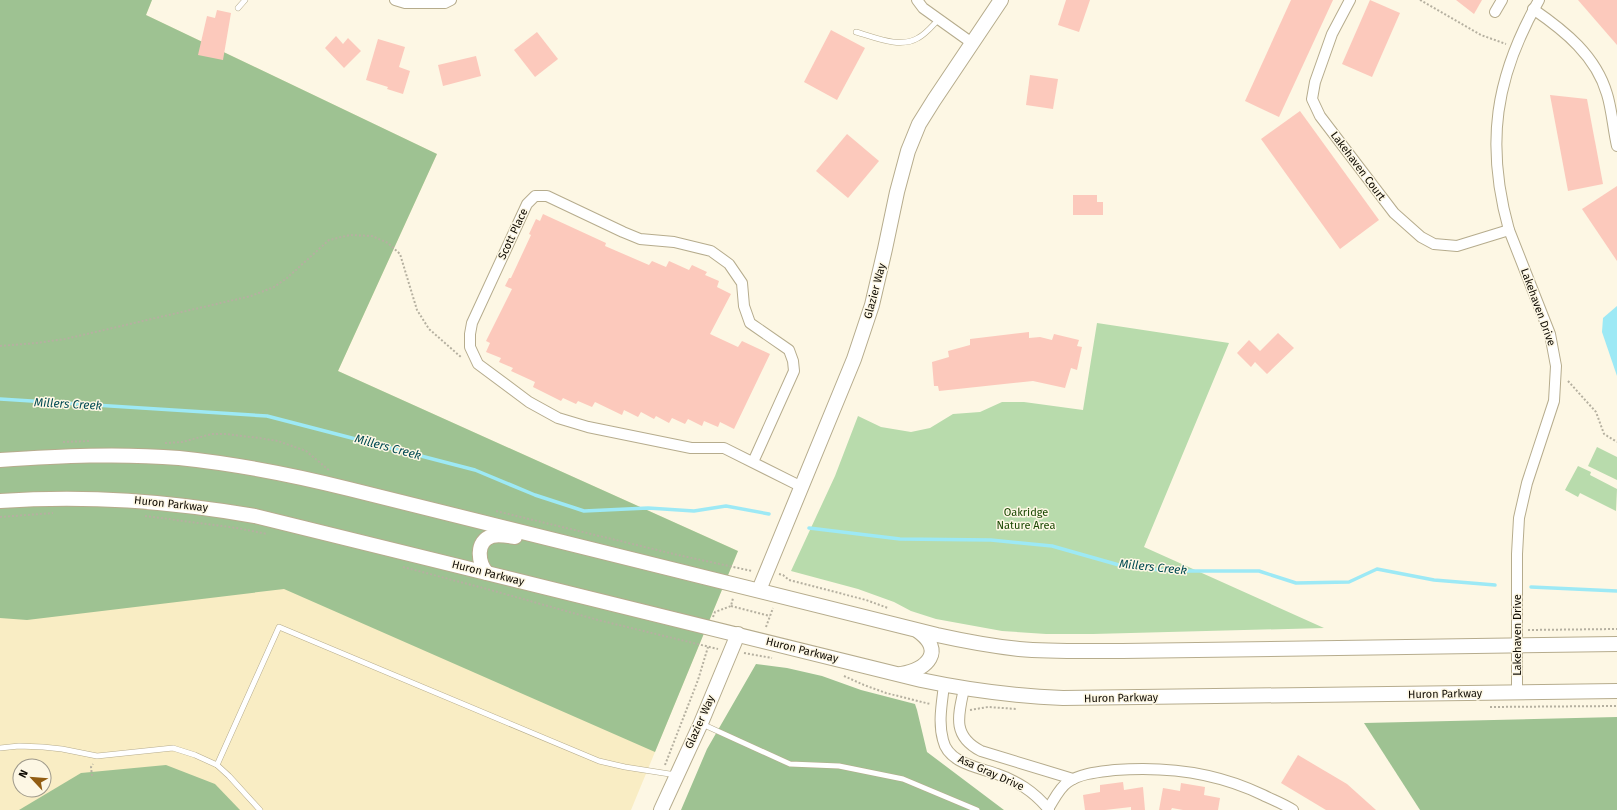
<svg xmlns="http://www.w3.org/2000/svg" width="1617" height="810" font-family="'Fira Sans',sans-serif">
	<rect width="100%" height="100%" fill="#fdf7e4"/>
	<path fill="#f9edc4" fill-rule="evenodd" d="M0,0H152L146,15L437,154L338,371L738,551L631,810H0ZM20,766H44V790H20Z"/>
	<g fill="#b8dbac">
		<path d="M1097,323L1229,343L1144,547L1324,628L1093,634H1046L1002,631L936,619L911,611L894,602L858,589L791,571L835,476L858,416L881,427L911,432L930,428L953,414L980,412L1002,402H1024L1083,410Z"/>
		<path d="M1597,447L1617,457V480L1588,466Z"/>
		<path d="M1578,466L1591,472L1590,475L1617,489L1616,511L1580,493L1578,497L1565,490Z"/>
	</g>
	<g fill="#9ec292">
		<path d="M0,0H152L146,15L437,154L338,371L738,551L655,752L284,589L27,620L0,618Z"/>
		<path d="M756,664L787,668L822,676L861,690L915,704L917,710L927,752L1004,810H681L707,749Z"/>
		<path d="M1617,717V810H1420L1364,723Z"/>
		<path d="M166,765L215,784L240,810H19L81,773Z"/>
	</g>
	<path fill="#9de9f5" d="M1617,306V376L1602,332L1603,318Z"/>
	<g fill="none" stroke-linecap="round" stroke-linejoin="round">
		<g stroke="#9de9f5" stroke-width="3.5">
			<path d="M0,399L267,416L475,470L535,495L584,511L648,508L694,511L726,506L769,514"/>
			<path d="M809,528L900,539L991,540L1052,546L1126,567L1173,571H1259L1296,583L1349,582L1377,569L1434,580L1495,585"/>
			<path d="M1531,587L1617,591"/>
		</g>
	</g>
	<g fill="#fcc9bc">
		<path d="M1066,0H1090L1079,32L1058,25Z"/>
		<path d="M1291,0H1333L1279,117L1245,101Z"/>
		<path d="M1370,0L1400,13L1372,77L1342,64Z"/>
		<path d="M1456,0H1482L1474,14Z"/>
		<path d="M1578,0H1617V45Z"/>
		<path d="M217,10L231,13L223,60L198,55L207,16L215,18Z"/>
		<path d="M831,30L865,48L837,100L804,82Z"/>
		<path d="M537,32L558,59L535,77L514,50Z"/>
		<path d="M336,36L343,44L348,38L361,51L344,68L325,48Z"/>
		<path d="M378,39L405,47L399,67L410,71L403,94L387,89L388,87L366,80Z"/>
		<path d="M476,56L481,76L443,86L438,65Z"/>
		<path d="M1030,75L1058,79L1053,109L1026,105Z"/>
		<path d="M1550,95L1587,99L1603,184L1568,191Z"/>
		<path d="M1300,111L1379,220L1340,249L1261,139Z"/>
		<path d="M847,134L879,161L848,198L816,171Z"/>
		<path d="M1617,186V261L1582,209Z"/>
		<path d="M1073,195H1097V202H1103V215H1073Z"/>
		<path d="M543,214L606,243L605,246L649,265L652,261L666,267L669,261L689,270L692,265L707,272L705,275L719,281L717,287L731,294L710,334L738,347L742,341L770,354L734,429L720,422L718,427L704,421L702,426L688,419L685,424L672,418L669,423L656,416L654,419L641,412L638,417L624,410L622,415L595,402L592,407L578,401L576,404L563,398L561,401L533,387L535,382L511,371L513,368L499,362L501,358L486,352L490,343L486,341L512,289L505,286L509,278H511L531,235L529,234L536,219L540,221Z"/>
		<path d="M1029,332V338L1040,337L1052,340L1054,334L1079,340L1077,346L1082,347L1077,370L1071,368L1065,388L1033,381L939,391L938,386H934L932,362L949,357L948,351L970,345V339Z"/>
		<path d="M1278,333L1294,348L1267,374L1255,362L1251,367L1237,353L1249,340L1260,351Z"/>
		<path d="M1298,755L1347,784L1376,810H1326L1281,783Z"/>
		<path d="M1123,782L1124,790L1143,787L1145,810H1131V807L1105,810H1085L1083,795L1100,792V785Z"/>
		<path d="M1181,783L1205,787L1204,795L1220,798L1218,810H1183L1172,808L1171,810H1159L1163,788L1180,791Z"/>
	</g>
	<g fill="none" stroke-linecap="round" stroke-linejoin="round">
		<defs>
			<g id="lane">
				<path d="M238,8L245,0"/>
				<path d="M856,32C874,37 900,49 918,38C926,34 932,26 939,19"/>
				<path d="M702,724L790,764L839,766L903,779L977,810"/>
				<path d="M0,748L19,746L43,747L62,749L97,756L173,748L195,755L217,765L229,776L260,810"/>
				<path d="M217,765L279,627L599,761L625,767L676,775"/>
			</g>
			<g id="street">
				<path d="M395,0L405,3H445L451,0"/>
				<path d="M917,0L923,8L972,43"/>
				<path d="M1350,0L1332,34L1315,82L1312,99L1320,116L1394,213L1421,237L1434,244L1457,246L1509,230"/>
				<path d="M1533,9C1565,31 1596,56 1607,94C1612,110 1613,129 1617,146"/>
				<path d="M1495,12L1502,0"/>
				<path d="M753,462L794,371L793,361L789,350L750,323L744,306L742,283L729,264L711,251L674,242L640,239L623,232L547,196H535L527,204L472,323L470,334V347L478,364L529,402L558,418L588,427L691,448H724L802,487"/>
				<path d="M944,685C942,703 938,722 943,740C948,763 977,767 997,774C1006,777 1016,782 1024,787C1033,793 1042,801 1049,810"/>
				<path d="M964,689C958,716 952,736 981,751L1073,779"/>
				<path d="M1517,693V554L1519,518L1527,483L1554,401L1556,366L1550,334L1509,230C1485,144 1495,77 1539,0"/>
				<path d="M1048,809C1054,800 1059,788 1068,782C1081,773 1099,772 1115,770C1167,766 1216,772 1263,795C1273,800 1284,804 1293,810"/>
			</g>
			<g id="secondary">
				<path d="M0,460C60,456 119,453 179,458C237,464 293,475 349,489L937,635C964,641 991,646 1019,649C1053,652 1088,651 1122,651L1617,644"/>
				<path d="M0,501C88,495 168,501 255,516L921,680C968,690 1015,696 1063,698L1617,691"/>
				<path d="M487,573C478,563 475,541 492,536C499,534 508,536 515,537"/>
				<path d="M759,590L854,359L872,305L885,249L897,192L908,151L919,124L934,100L1001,0"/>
				<path d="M901,674C928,669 945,651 918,631"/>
				<path d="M661,810L701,723L738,634"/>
			</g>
		</defs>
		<use href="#lane" stroke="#b6ac8d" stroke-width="6"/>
		<use href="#street" stroke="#b6ac8d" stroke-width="12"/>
		<use href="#secondary" stroke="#b6ac8d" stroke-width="16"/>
		<g stroke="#b5b0a0" stroke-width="2" stroke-dasharray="2 2" stroke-linecap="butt">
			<path d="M1420,0L1481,35L1506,44"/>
			<path d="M0,346L36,343L65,339L251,296L274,287L287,278L329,240L350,235L372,236L388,243L400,254L417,310L429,329L462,358"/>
			<path d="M1568,381L1596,412L1604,434L1617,442"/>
			<path d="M63,442L89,441"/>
			<path d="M165,443L182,442L212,434H226L259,438L278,441L306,451L330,471"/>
			<path d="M496,511L678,555L752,571"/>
			<path d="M145,516L237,528L267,534"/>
			<path d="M0,517L53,513"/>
			<path d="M403,567L487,589L598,620L718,649"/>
			<path d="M779,574L783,575L789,580L866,600L888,608"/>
			<path d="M731,606L770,616"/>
			<path d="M713,617L715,612L731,606L733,598"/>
			<path d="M766,627L773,608"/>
			<path d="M1528,630L1617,629"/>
			<path d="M744,653L772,658"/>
			<path d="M844,676L864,685L886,693L930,704"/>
			<path d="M1490,707L1617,706"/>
			<path d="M970,710L988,707L1017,709"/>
			<path d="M665,765L698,680L708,647"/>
			<path d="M92,776L91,767L93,764"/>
		</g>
		<use href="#lane" stroke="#fff" stroke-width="5"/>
		<use href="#street" stroke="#fff" stroke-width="10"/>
		<use href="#secondary" stroke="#fff" stroke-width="14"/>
	</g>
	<g text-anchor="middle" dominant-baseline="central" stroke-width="3" stroke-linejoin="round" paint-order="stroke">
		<g font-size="11" fill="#0f0b03" stroke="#fdf7e4">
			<text transform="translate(1358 166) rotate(53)">Lakehaven Court</text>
			<text transform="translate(513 234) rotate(-65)">Scott Place</text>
			<text transform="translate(875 291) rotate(-75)">Glazier Way</text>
			<text transform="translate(1538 307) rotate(70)">Lakehaven Drive</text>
			<text transform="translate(171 504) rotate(6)">Huron Parkway</text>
			<text transform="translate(488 573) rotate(14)">Huron Parkway</text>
			<text transform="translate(1517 635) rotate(-90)">Lakehaven Drive</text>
			<text transform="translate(802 650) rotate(14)">Huron Parkway</text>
			<text transform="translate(1445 694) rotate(-1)">Huron Parkway</text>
			<text transform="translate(1121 698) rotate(-1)">Huron Parkway</text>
			<text transform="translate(700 722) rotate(-66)">Glazier Way</text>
			<text transform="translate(991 773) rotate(24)">Asa Gray Drive</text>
		</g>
		<g font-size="11" fill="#1a4702" stroke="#fdf7e4">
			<text x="1026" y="512">Oakridge<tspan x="1026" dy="13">Nature Area</tspan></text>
		</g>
		<g font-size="12" font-style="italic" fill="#034b54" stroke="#fdf7e4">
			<text transform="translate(68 404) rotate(3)">Millers Creek</text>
			<text transform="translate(388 447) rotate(15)">Millers Creek</text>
			<text transform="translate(1153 567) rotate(6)">Millers Creek</text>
		</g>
	</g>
	<g transform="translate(32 778) rotate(296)"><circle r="19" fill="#fdf7e4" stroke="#9e998a"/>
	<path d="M0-3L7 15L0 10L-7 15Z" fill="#925d12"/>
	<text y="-6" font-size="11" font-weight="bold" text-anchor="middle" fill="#0f0b03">N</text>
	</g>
</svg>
